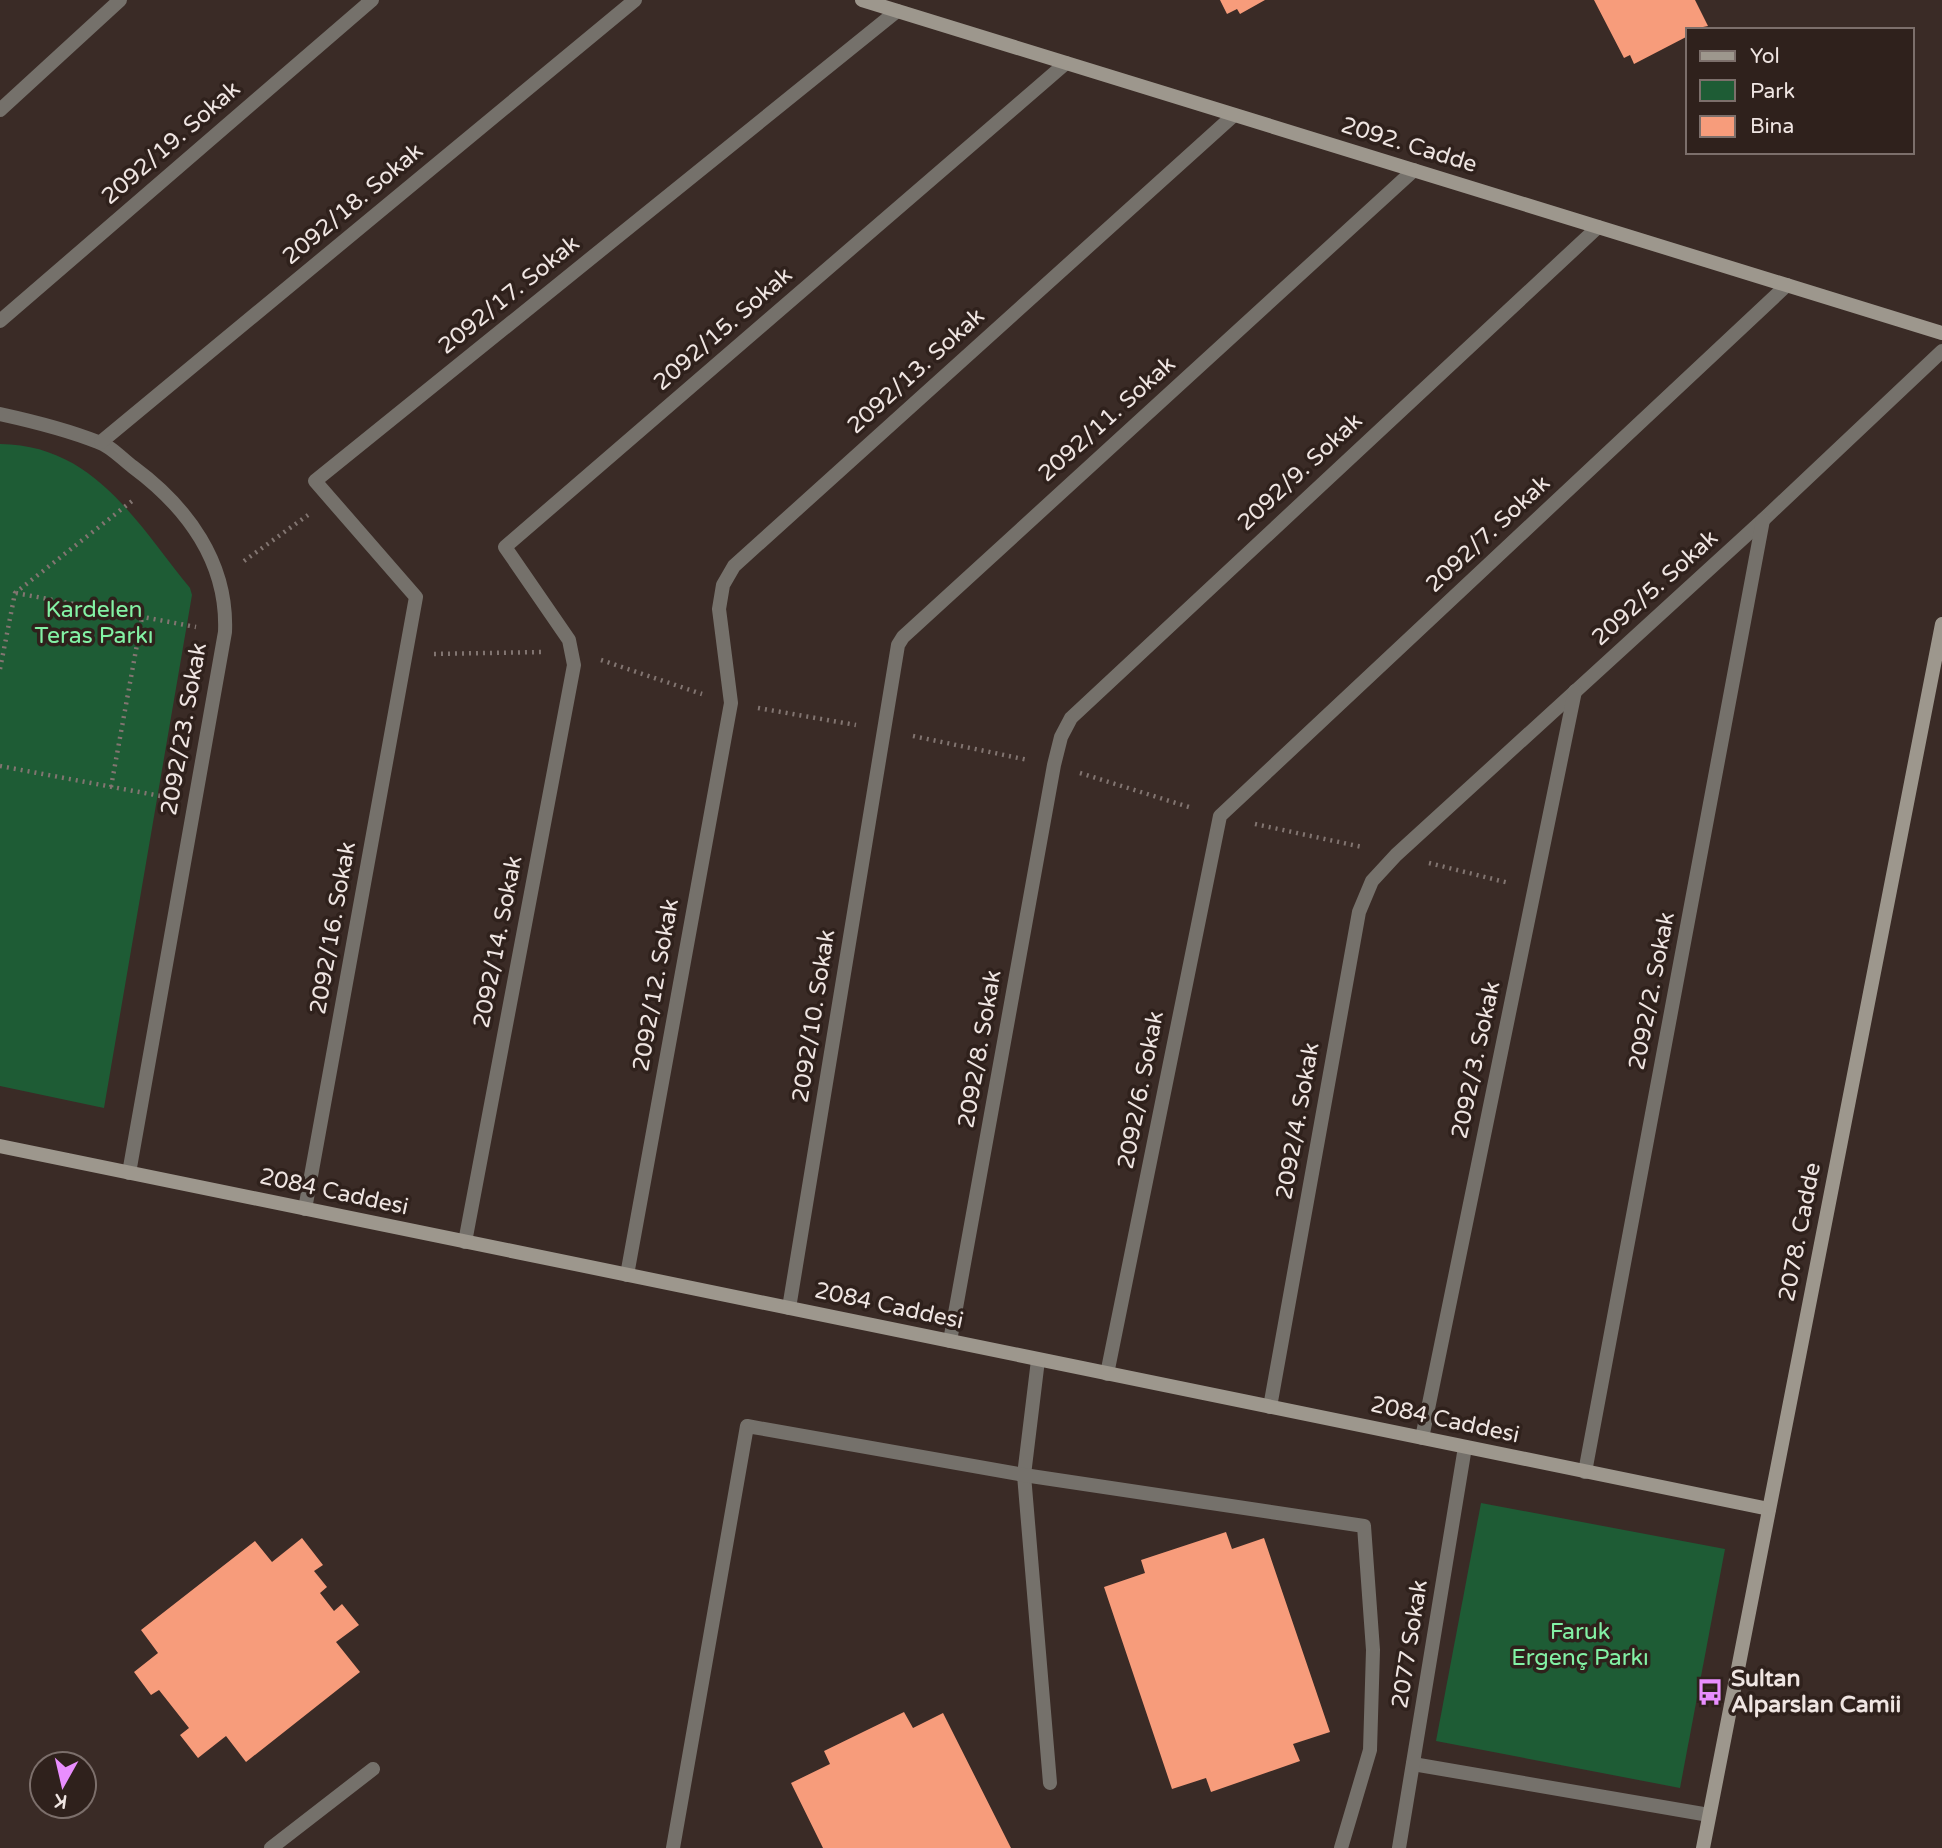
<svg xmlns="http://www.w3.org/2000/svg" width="1942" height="1848" font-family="'Varela Round',sans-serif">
	<rect width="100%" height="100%" fill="#3a2b26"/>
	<g fill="#1e5c35">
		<path d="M0,444C94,445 136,522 190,588L192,595L104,1108L0,1086Z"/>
		<path d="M1481,1503L1725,1549L1680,1788L1436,1741Z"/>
	</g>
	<g fill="#f79c7b">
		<path d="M1220,0H1265L1240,14L1237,9L1227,14Z"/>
		<path d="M1594,0H1695L1708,26L1688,30V36L1634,64L1630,55L1624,58Z"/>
		<path d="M1226,1532L1232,1549L1264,1538L1330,1732L1293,1744L1300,1761L1211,1792L1206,1778L1172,1789L1104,1587L1145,1573L1141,1560Z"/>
		<path d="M302,1538L323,1565L314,1571L327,1587L320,1593L334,1611L342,1604L359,1625L336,1642L360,1672L246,1762L226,1736L198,1758L180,1735L189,1728L159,1690L151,1695L134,1672L158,1653L141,1630L255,1541L272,1562Z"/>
		<path d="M904,1712L913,1728L943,1713L1011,1848H823L791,1783L830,1764L824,1751Z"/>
	</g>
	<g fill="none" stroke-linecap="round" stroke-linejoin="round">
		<g stroke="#827571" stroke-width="4.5" stroke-dasharray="2 5" stroke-linecap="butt">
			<path d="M244,561L308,515"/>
			<path d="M16,593L196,627"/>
			<path d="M434,654L541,652"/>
			<path d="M601,660L702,694"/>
			<path d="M0,669L15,593L132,501"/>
			<path d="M758,708L856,725"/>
			<path d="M913,736L1028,760"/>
			<path d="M0,766L166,797"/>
			<path d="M1080,773L1192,808"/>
			<path d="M111,787L142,617"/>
			<path d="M1255,824L1362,847"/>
			<path d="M1429,863L1509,883"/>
		</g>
		<g stroke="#75716b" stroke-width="14">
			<path d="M1038,1360L1024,1475L1050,1783"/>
			<path d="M271,1848L373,1769"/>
			<path d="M673,1848L747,1426L1024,1475L1364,1526L1373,1650L1370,1750L1341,1848"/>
		</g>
		<g stroke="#75716b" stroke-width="14">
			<path d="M0,110L120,0"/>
			<path d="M0,321L372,0"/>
			<path d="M0,414C32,421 68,430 98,442C111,446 122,459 133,467C187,507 228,562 225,632L129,1173"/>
			<path d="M101,442L635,0"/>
			<path d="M305,1209L416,597L315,481L897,11"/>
			<path d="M465,1242L574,665L569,640L505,547L1066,63"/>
			<path d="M627,1275L731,703L719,609L723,585L734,566L1234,115"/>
			<path d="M789,1308L898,645L903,637L1414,170"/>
			<path d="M950,1341L1054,765L1061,737L1071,718L1598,227"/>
			<path d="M1107,1374L1220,816L1787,285"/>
			<path d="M1270,1407L1359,912L1372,881L1396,855L1763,520L1942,351"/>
			<path d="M1422,1438L1575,691"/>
			<path d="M1585,1472L1763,520"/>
			<path d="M1413,1764L1709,1815"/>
			<path d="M1399,1848L1465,1447"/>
		</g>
		<g stroke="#9d978d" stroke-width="14">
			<path d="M862,0L1942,333"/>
			<path d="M0,1146L1769,1509"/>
			<path d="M1703,1848L1942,624"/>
		</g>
	</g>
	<defs>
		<symbol id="bus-bare" viewBox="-9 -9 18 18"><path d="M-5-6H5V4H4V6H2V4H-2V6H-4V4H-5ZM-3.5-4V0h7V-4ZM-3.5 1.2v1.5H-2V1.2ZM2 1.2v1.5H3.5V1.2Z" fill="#e98efe" stroke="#2f211c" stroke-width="2.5" paint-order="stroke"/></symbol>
	</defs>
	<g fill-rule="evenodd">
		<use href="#bus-bare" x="1691" y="1673" width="38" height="38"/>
	</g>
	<g text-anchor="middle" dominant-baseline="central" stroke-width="7" stroke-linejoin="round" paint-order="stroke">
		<g font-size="23" fill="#efe5e2" stroke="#2f211c">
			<text transform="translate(171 143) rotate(-41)">2092/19. Sokak</text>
			<text transform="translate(1409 145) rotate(17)">2092. Cadde</text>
			<text transform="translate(353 204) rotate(-40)">2092/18. Sokak</text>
			<text transform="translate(509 295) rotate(-39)">2092/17. Sokak</text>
			<text transform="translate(723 329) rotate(-41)">2092/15. Sokak</text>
			<text transform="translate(916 371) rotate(-42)">2092/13. Sokak</text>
			<text transform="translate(1107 419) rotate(-42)">2092/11. Sokak</text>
			<text transform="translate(1300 472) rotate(-43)">2092/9. Sokak</text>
			<text transform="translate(1488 534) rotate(-43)">2092/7. Sokak</text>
			<text transform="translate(1655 588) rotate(-42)">2092/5. Sokak</text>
			<text transform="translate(184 729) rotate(-80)">2092/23. Sokak</text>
			<text transform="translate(333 928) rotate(-80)">2092/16. Sokak</text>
			<text transform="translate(498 942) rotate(-79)">2092/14. Sokak</text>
			<text transform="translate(656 985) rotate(-80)">2092/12. Sokak</text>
			<text transform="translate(1652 991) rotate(-79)">2092/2. Sokak</text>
			<text transform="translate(814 1016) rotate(-81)">2092/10. Sokak</text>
			<text transform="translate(980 1049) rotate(-80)">2092/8. Sokak</text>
			<text transform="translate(1476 1060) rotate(-78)">2092/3. Sokak</text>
			<text transform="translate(1141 1090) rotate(-79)">2092/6. Sokak</text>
			<text transform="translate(1298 1121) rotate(-80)">2092/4. Sokak</text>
			<text transform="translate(334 1192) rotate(12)">2084 Caddesi</text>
			<text transform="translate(1800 1232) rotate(-79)">2078. Cadde</text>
			<text transform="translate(889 1306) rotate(12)">2084 Caddesi</text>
			<text transform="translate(1445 1420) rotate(12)">2084 Caddesi</text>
			<text transform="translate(1410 1644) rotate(-81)">2077 Sokak</text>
		</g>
		<g font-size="23" fill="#83f2a5" stroke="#2f211c">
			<text x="94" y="610">Kardelen<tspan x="94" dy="26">Teras Parkı</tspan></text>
			<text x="1580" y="1632">Faruk<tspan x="1580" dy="26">Ergenç Parkı</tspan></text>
		</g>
		<g font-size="23" font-weight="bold" fill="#efe5e2" stroke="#2f211c" text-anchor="start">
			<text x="1731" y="1679">Sultan<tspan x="1731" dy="26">Alparslan Camii</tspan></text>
		</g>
	</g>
	<rect x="1686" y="28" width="228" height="126" fill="#2f211c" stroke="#7c6f6b" stroke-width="2"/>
	<rect x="1700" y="51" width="35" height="10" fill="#9d978d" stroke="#7c6f6b" stroke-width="2"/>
	<text x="1750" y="63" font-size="21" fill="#efe5e2">Yol</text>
	<rect x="1700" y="80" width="35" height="21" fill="#1e5c35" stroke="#7c6f6b" stroke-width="2"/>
	<text x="1750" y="98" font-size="21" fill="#efe5e2">Park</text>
	<rect x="1700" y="116" width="35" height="21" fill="#f79c7b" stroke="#7c6f6b" stroke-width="2"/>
	<text x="1750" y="133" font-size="21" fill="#efe5e2">Bina</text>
	<g transform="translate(63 1785) rotate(188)"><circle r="33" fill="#2f211c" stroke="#7c6f6b" stroke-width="2"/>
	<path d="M0-5L12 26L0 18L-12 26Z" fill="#e98efe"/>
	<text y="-10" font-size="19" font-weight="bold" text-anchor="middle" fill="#efe5e2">K</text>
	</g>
</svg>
